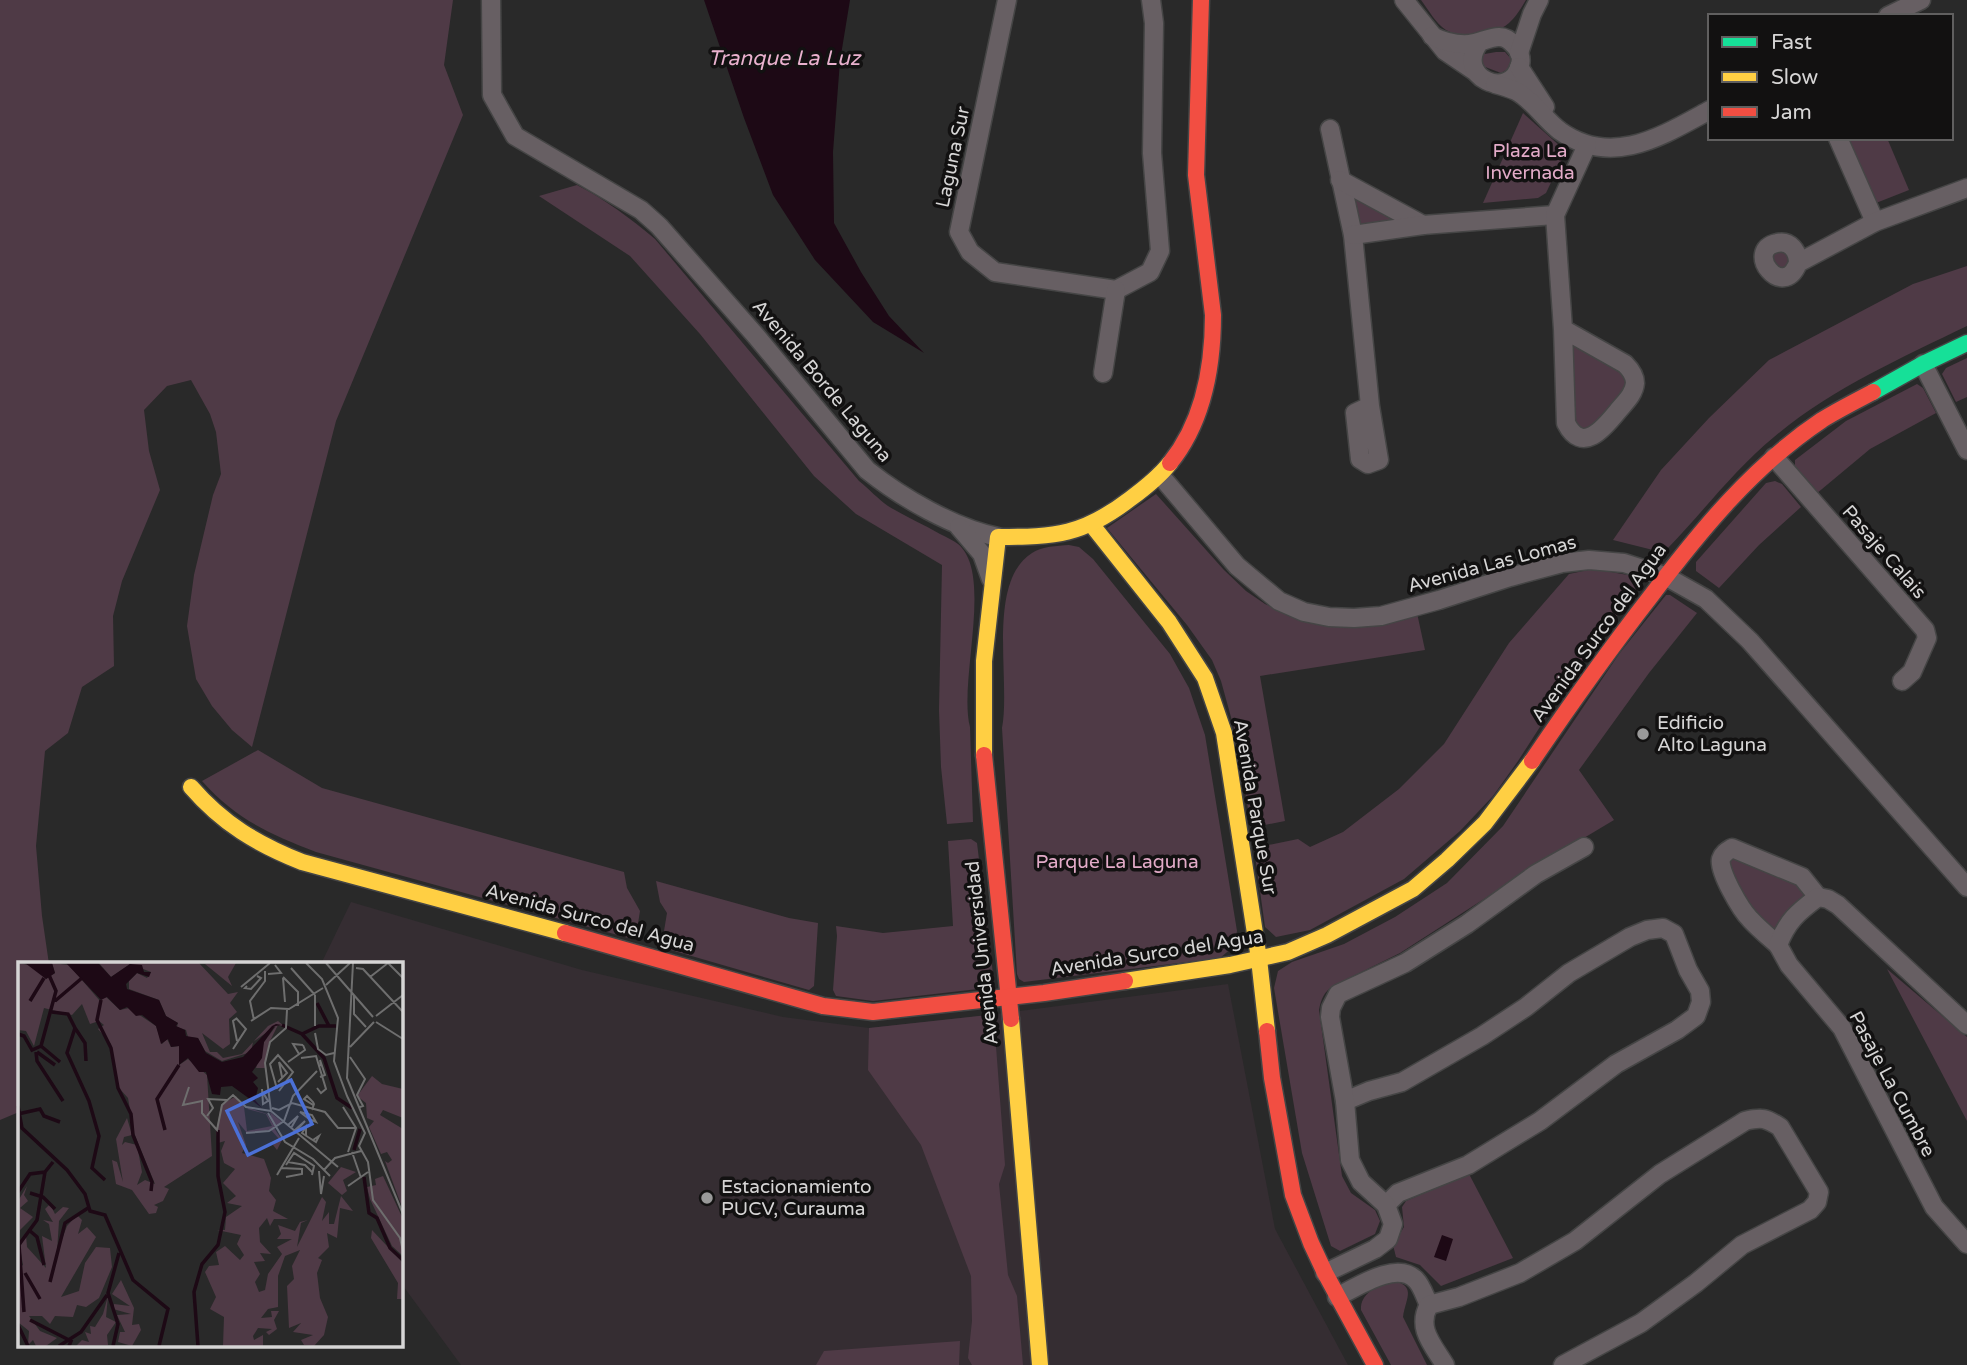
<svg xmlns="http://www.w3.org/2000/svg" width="1967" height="1365" font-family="'Varela Round',sans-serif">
	<rect width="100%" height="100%" fill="#292929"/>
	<path fill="#352d32" d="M351,902L582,970L783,1017L869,1028L988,1015L1228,984L1275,1229L1348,1365H461L401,1283V964H321Z"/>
	<g fill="#4f3a46">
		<path d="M0,0H453L444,65L463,115L336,421L252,747L232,730L212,706L196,679L187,626L194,575L213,495L221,474L216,432L210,414L191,380L167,386L144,410L149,451L160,490L122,581L113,616L114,666L82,687L68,733L45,751L36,846L42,916L49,964H19V1112L0,1120Z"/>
		<path d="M1421,0H1526C1521,8 1516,17 1509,23C1495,36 1463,40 1446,30C1436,24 1428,9 1421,0Z"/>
		<path d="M1496,52H1505L1512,60L1511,67L1501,73L1480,65L1479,55Z"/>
		<path d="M1523,113L1561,147L1564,155L1546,193L1538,198L1483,203Z"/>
		<path d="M1847,138H1887L1909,190L1876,203Z"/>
		<path d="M577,185C606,200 630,218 655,239L859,481C869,489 878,499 888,506C904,516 923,524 940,534C946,537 953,540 958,544C994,574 958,681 970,727L973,822L947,824L941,767L939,710L942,565L856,514L814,476L700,334L630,256L539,196Z"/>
		<path d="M1352,194L1393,215V224L1359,226Z"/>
		<path d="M1786,250L1791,264L1779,271L1771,256L1772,253Z"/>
		<path d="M1967,266V326C1901,358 1831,389 1774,437C1734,470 1703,512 1667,549L1653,550L1613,540L1661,470L1709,418L1769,360L1913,284Z"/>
		<path d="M1572,343L1627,374V391L1590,433L1573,425Z"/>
		<path d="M1967,358V397L1956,402L1942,374L1946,368Z"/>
		<path d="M1917,384L1923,388L1936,413L1870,449L1816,494L1795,466V460L1846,421Z"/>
		<path d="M1775,481L1782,484L1801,507L1759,545L1719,588L1696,571V562L1766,483Z"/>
		<path d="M1156,494L1224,570L1246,591L1265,604L1293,616L1417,613L1425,650L1260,676L1285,821L1254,827L1251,826L1234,728L1221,681L1212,660L1187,625L1107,528Z"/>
		<path d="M1069,545L1079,547L1093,559L1170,654L1189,688L1205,735L1237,931L1233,947L1220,958L1024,982L1019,979L1017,974L1002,728C1011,681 986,582 1032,553C1042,546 1057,546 1069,545Z"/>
		<path d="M1593,569L1628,575L1643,581L1579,666L1518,761L1493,796L1460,831L1404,879L1310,930L1276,937L1265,927L1254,848L1298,839L1310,847L1343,832L1399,789L1444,744L1509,643L1569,574Z"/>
		<path d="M1666,595H1670L1697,613L1649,673L1579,770L1614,820L1512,881L1400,953L1333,986C1324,992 1321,999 1319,1010L1342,1176L1351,1193L1375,1210L1380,1221L1375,1234L1340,1251L1331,1246L1302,1153L1274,988L1278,971L1292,962L1344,944L1395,917L1447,883L1503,826L1619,654Z"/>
		<path d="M258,750L322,788L624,872L627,888L640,911L636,936L632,939L316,852C268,833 237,820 202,781Z"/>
		<path d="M971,839L977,843L994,982L987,988L873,1001L836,996L833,990L837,936L836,926L883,933L953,926L948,841Z"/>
		<path d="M1732,854L1799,881L1813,896L1775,934L1747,906L1728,873V857Z"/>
		<path d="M656,881L789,918L818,923L814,986L809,990L664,948L662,943L667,913L660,902Z"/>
		<path d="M1887,969L1967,1037V1121Z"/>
		<path d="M988,1015L994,1020L1005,1165L999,1184L1008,1275L1017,1296L1023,1365H972L968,1358L972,1321L971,1276L921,1145L868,1070L869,1028Z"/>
		<path d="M1469,1174L1513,1258L1441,1286L1420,1265L1396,1257L1393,1245L1404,1227L1402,1207L1406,1201Z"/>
		<path d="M1389,1280C1418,1285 1406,1297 1403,1317L1427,1365H1391L1361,1310C1360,1293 1377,1287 1389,1280Z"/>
		<path d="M960,1341L959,1365H816L824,1351Z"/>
	</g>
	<g fill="#1d0915">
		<path d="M704,0H850L840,61L833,152L834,223L861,272L889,316L924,353L873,322L815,260L773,195L744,118Z"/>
		<path d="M1442,1235L1453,1239L1446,1261L1434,1257Z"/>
	</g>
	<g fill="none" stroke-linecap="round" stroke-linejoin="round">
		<defs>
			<g id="street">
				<path d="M491,0L492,95L515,136L641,210L659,226L756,336L867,470C902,498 954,528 998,537"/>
				<path d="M1007,0L959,232L970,252L995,272L1116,290L1150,272L1160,251L1152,153L1154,23L1151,0"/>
				<path d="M1404,0L1445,51L1476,72"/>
				<path d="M1888,16L1921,0"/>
				<path d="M1432,36C1444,42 1455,45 1469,44C1485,43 1500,28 1514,45C1519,50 1522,58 1520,65C1510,102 1454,77 1479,43"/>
				<path d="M1519,53L1532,14L1539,0"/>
				<path d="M1519,67L1545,107"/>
				<path d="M1495,84C1502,86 1509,88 1516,91C1533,100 1544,119 1560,131C1612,168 1662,136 1710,110"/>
				<path d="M1330,129L1353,235L1370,406L1379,460L1368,464L1360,459L1355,413L1370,406"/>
				<path d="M1838,138L1875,222"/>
				<path d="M1340,180L1423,225"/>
				<path d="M1353,235L1423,225L1555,215"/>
				<path d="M1798,263C1798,251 1790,240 1777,243C1743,250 1783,302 1798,263L1875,222L1967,188"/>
				<path d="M1563,329L1625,364C1630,369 1635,375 1635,383C1634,395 1624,403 1617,412C1604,428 1582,455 1566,423L1563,329L1555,215L1587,145"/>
				<path d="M1923,364L1967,450"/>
				<path d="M1103,373L1116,290"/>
				<path d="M1774,457L1925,630L1927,638L1912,672L1902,681"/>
				<path d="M1160,475L1237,566L1279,601L1304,612L1329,617L1354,618L1381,616L1439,600L1510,577L1562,563L1589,560L1624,563L1665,576L1706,599L1750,641L1967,887"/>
				<path d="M959,527L982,554L991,579"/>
				<path d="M1778,945C1769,937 1758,928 1750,919C1741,910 1718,871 1721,859C1723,853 1727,851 1732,848L1802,877L1818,897"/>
				<path d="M1967,1025L1838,905L1828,899L1818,897C1798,912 1787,921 1778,945L1789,965L1842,1028L1934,1207L1967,1244"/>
				<path d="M1345,1101L1369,1091L1402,1082L1482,1036L1526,1007L1569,973L1630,937L1647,930L1663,928L1674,934L1688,970L1700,991L1701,1002L1696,1016L1677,1030L1616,1064L1540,1121L1468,1165L1398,1193L1386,1205"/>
				<path d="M1325,1273L1375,1249L1388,1239L1393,1224L1386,1205L1361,1182L1350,1160L1345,1101L1330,1017L1331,1008L1338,994L1405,963L1467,924L1536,874L1584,847"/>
				<path d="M1337,1297C1357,1287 1397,1260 1416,1280C1422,1286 1425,1297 1429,1305"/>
				<path d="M1445,1365C1433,1345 1416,1328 1429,1305L1459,1297L1520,1273L1575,1241L1660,1174L1745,1121C1762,1117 1766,1118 1780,1127L1819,1192L1817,1202L1810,1210L1742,1245L1696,1283L1641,1323L1563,1365"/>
			</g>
			<path id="fast" d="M1873,392L1923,364L1967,343"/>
			<g id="slow">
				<path d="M1092,525L1169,622L1205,678L1224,733L1259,959L1267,1031"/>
				<path d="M984,755V661L998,537C1056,537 1083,535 1130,499C1145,488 1159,477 1170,463"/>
				<path d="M191,787C223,824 257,844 302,862L565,933"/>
				<path d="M1125,981L1230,965L1288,952L1327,935L1413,889L1447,860L1485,823L1532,761"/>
				<path d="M1011,1019L1040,1365"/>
			</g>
			<g id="jam">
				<path d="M1170,463C1204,421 1213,367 1213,315L1196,175L1201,0"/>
				<path d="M984,755L1011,1019"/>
				<path d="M1532,761C1570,705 1609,650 1651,596C1700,531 1753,466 1822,420C1838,410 1856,401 1873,392"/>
				<path d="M565,933L823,1006L873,1012L1044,993L1125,981"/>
				<path d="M1267,1031L1272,1078L1293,1195L1311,1243L1325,1273L1375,1365"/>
			</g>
		</defs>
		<use href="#street" stroke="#454545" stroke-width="21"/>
		<use href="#fast" stroke="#454545" stroke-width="19"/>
		<use href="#slow" stroke="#454545" stroke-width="19"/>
		<use href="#jam" stroke="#454545" stroke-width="19"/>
		<use href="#street" stroke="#675f63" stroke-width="18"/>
		<use href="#fast" stroke="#16e098" stroke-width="16"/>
		<use href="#slow" stroke="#ffcf43" stroke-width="16"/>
		<use href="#jam" stroke="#f24e42" stroke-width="16"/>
	</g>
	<g fill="#999" stroke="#121111" stroke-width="2.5">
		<circle cx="1643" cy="734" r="7"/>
		<circle cx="707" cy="1198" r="7"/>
	</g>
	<g text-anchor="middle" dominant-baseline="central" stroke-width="7" stroke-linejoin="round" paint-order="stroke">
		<g font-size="19" fill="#e3abc8" stroke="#121111">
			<text x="1530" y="151">Plaza La<tspan x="1530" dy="22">Invernada</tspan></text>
			<text x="1117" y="862">Parque La Laguna</text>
		</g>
		<g font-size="19" fill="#d6d5d5" stroke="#121111">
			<text transform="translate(953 157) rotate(-78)">Laguna Sur</text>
			<text transform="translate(822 381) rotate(50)">Avenida Borde Laguna</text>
			<text transform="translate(1884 552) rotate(49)">Pasaje Calais</text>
			<text transform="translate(1492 564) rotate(-15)">Avenida Las Lomas</text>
			<text transform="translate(1599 633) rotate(-54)">Avenida Surco del Agua</text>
			<text transform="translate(1255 807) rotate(80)">Avenida Parque Sur</text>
			<text transform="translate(590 918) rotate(15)">Avenida Surco del Agua</text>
			<text transform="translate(982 953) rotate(-96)">Avenida Universidad</text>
			<text transform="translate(1157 953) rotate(-9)">Avenida Surco del Agua</text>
			<text transform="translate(1892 1084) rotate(62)">Pasaje La Cumbre</text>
		</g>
		<g font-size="19" fill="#d6d5d5" stroke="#121111" text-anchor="start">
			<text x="1657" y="723">Edificio<tspan x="1657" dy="22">Alto Laguna</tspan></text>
			<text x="721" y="1187">Estacionamiento<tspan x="721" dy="22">PUCV, Curauma</tspan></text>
		</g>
		<g font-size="21" font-style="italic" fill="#e9b1ce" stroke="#121111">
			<text x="784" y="58">Tranque La Luz</text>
		</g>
	</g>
	<g transform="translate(18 962)">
		<rect width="385" height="385" fill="#292929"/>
		<path d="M0,1L16,4L28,17L37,11L34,1L51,3L82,39L87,34L102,48L111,46L138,64L144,82L149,77L153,85L161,84V103L170,97L189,113L194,194L146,225L151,227L145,239L136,243L140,245L138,251L131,252L114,228L98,222L94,198L99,200L105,220L98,177L109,156L114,173L106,175L104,183L107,180L119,183L124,210L119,223L127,218L137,222L116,171L110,136L101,126L93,82L80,67L86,63L81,59L72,62L64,42L54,53L26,46L16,84L8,69L0,68ZM73,1H181L210,32L220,30L212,41L219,50L211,57L212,82L205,87L184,71L192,90H199L205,96L224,92L250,64L260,59L267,65L260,63L251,81L247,106H238L246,80L258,64L235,80L233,90L204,99L187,89L180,76L170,75L168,68L159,65L160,61L148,54L141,38L111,27V19L119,11L129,16L133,10L112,2L93,15L81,1ZM218,1L210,15L214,24L187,2ZM354,114L364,122L385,127V156L365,148L362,153L385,167V248L367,199L370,201L374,198L369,190L363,192L351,165L356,159L349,156L348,141L339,134ZM218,134L226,145L229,169L254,164L248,152L229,147L231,146L249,152L255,162L252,150L264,160L256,166L264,178L259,188L255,183L261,177L253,168L229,171L220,160L228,183L224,191L246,197L253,216L251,229L258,238L255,249L270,257H256L252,264L249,256L241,266L242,280L253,292L242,291L247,299L236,300L242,312L237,320L241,330L247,328L250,312L264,292L259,285L274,277H259L263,272L260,263L277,269L282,260L290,258L283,261L279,285L304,235L308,240L304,259L311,250V262H316L323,234L335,249L322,246L319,276L309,271L311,285L300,296L304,298L299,311L302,336L310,355L306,373L296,384L286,383L283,378L295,373L275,370L283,361L271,366L269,324L276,317L274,304L282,288L267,294L260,314V345L250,347L243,356L254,355L253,349H261L256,358L259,367L251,373L248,370L254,367L240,366L235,374L236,378L245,373V384H205L206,355L192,347L198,335L187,310L191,304L201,303L198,290L207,284L222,298L226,293L219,282L223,273L199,268H207L208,255L224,244L209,241L218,234L205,221L217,207L206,201L203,189L207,179L200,181L198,170L203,143ZM323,205L338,210L325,218L329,229L324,233L310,221ZM365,214L385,257V294L374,284L352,237L349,225L358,223L357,217ZM9,224L6,233L10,239L2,246L15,255L2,268L0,277V239ZM32,242L37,252L45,245L51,246L41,259L39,290L49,264L59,253L64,258L60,272L69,265L78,275L43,335L61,329L67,301L78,285L92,286L94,305L81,336L68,345L59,343L55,355L37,354L32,362L24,354H11L22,369L39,376L28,384H18L15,378L10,383L11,369L0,360V306L5,303L2,285L8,273L9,285L28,306L24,274L34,279L31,262L25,258L35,260L27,247ZM354,268L385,301V337H379L380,321L353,276ZM103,318L116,346L114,363L121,362L123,368L114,384L100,380L102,370H107L99,353L113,352L95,347L96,342L112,344L94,332ZM90,334L88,355L98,360L89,373L90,383L58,384L64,378L71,380L67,370L73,372L72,364L77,365L85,352Z" fill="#4f3a46"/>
		<path d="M7,1H34L37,11L28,17ZM48,1H80L93,15L112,2L124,3L126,10H133L131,15L119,11L108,22L109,27L141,38L148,54L160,61L158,64L167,68L168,74L180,76L188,91L204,100L225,95L254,64L258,62L264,63L257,64L246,80L244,96L234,110L240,116L235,120L240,126L237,138L244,146L214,124L203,125L202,133L194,132L188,110H181L170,96L161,103V84L153,85L150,77L143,82L138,64L124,53L118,54L109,45L102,48L89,35L83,38Z" fill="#1d0915"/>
		<path fill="none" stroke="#1d0915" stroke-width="3.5" d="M83,38L79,58L93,86L100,126L113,152L115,173L134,220L133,229M12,39L26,16M37,39L64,16M299,41L311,64M34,50L50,52L57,66L49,91L71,139L81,174L74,206L87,218M264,63L284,72L306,96L319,136L334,146M57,66L67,81L68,99M0,72L6,74L14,88L23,84L38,29L31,13M284,72L301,64H318M23,84L42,100M18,90L19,99L45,139M19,90L37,103M0,144L4,166L49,208L67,232L72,249L87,253L115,318L150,347L141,384M0,152L22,147L26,154L42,160M147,168L139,137L161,103M336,188L342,167M346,215L351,251L359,256L372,286L385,298M0,230L12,212L27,210M12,231L25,235L37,247M11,268L19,275L26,303M1,283L6,350M0,284L19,258L27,210L35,200M7,311L22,337M32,320L47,261L70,246M12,358L53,379L51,384M0,363L10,384M41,384L63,370L89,333M95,384L100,362L90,331L101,291M180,384L176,330L184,302L200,283L207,250L200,214V168"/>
		<path fill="none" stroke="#6e6e6e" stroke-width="2" d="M288,1L304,17L320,56L316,99L329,134M308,1L355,55M335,1L329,116L385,252M370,1L385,16M273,6L297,33M338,6L345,7L385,50M250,12L263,11L257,3M265,15L280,30V44M352,15L370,1M265,16L267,40M308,23L332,1M229,24L227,26L233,27L243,16L239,14M223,25L252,1M336,33V52L348,65M358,54L385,33M219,56L215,59L219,79M236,58L232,39L247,19V9M233,59L253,46L271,47L305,26M358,60L385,77M297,64V33M297,71L300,87L308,93L316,91M332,85L356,60M215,87L228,67L218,56M281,92L275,82L285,83M332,95L347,117L339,133L345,144L342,145M283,96L298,94L308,127L303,131L299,126M270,100L287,88L285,83M302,115L307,113L302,98L303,104M260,120L269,111L261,100L264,115M171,125L165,143L184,139V151L199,168L204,143L215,133L228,145L253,149M244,127L245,142L250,139L244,129M259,127L252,102L260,93L275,110L261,129M329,134L347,171L341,184L350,200L355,238L382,276L385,289M325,145L338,166L330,190M254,146L261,148L274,141L307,150L320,166H338M294,148L296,142L295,140L289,134L286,137L295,143M253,149L247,101L252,80L268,66L269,48M253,149L320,205M282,150L294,153L298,160L291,157ZM250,151L267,180L295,197L312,214M189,154L195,146L190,137L209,138M270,163L280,154L273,166M276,169L287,159L277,170M228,171L251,169L266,159L275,134L299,109M288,173V165L284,171L290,175L298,180L301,174L295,178M334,190L343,216M270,200L287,203L294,210M268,203L276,191L296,204L294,213M263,206L284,207V212L268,215M306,208L317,196L343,189M301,209L303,232L306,214M259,213L281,176M330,224L350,210"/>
		<path fill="#4b70d7" fill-opacity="0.15" stroke="#4b70d7" stroke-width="3.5" d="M273,118L294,162L230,193L209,149Z"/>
		<rect width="385" height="385" fill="none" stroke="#d6d5d5" stroke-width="3.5"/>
	</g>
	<rect x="1708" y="14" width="245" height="126" fill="#121111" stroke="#605f5f" stroke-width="2"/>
	<rect x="1722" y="37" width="35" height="10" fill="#16e098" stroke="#605f5f" stroke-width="2"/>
	<text x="1771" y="49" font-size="21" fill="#d6d5d5">Fast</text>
	<rect x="1722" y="72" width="35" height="10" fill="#ffcf43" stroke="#605f5f" stroke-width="2"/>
	<text x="1771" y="84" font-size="21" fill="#d6d5d5">Slow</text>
	<rect x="1722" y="107" width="35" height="10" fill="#f24e42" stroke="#605f5f" stroke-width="2"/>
	<text x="1771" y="119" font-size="21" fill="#d6d5d5">Jam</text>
</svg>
